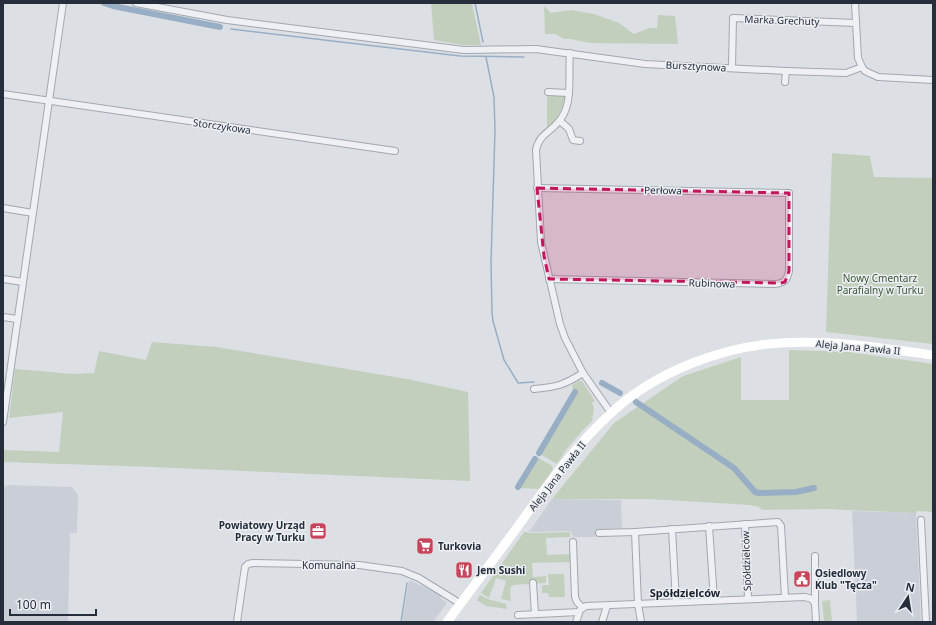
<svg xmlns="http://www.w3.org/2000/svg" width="936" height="625" font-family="'Noto Sans',sans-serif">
	<rect width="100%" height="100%" fill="#dce0e5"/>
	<g fill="#cacfd7">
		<path d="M7,485L72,487L78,495L77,533H70L68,622H3V488Z"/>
		<path d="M552,499L621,500L622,528L595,530V537H573L571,531L529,532Z"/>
		<path d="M852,511L916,513L921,622H857Z"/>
		<path d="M409,580L443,595L440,598L447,603L433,622H402Z"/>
	</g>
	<g fill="#c2cfbd">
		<path d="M431,3H472L481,45H463L434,40Z"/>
		<path d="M544,6L551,13L571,10L594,14L619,23L634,34L649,28H657L658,15L675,16L678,44L590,43L570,39H564L555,34H545Z"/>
		<path d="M547,94L565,95C563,109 557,119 547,129Z"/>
		<path d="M832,153L870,156L874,177L933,178V344L826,332Z"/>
		<path d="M152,342L217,347L407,379L468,392L470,481L151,467L3,462L4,450L59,452L63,412L9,418L15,369L73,374L94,373L99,351L146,360Z"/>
		<path d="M789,350L849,352L933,364V512L916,511V513L825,509L762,510L759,507L750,505L648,499H552L614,423L683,376L741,357V400H789Z"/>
		<path d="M579,381H582L595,401L592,403L594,408L592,421L582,431L566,450L557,464L555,463L540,454L572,397L573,392L572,385Z"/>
		<path d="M538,458L551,465L553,468L552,471L539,489L519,488Z"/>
		<path d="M524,532L531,533L570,532V537L546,538L547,555L571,554V562L532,563L533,577L546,576V583L513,585L510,588L511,601L501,599L506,581L496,578L489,598L481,593Z"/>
		<path d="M548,574H564L565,597H549L548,593H542V585H549Z"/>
		<path d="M480,595L488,599L506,604L507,609L486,606L477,600Z"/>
		<path d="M830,600L832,622H824L822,601Z"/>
	</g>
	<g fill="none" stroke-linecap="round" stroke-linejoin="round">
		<g stroke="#98aec4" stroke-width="1.5">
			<path d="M475,3L483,42"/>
			<path d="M231,29L460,56L524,57"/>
			<path d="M486,57L494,97L495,130L491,262L492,313L493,321L504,360L517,381L518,383L534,382"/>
			<path d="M401,622L407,583"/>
		</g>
		<g stroke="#98aec4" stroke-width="6">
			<path d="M104,3L113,6L220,27"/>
			<path d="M602,383L620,393"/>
			<path d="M636,402L734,468L755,492L759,493L796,492L814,488"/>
			<path d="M539,453L575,392"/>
			<path d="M518,487L535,459"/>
		</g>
		<defs>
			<g id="minor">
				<path d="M136,3L227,20L464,50L536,49L645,64L786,71L846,73L862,67"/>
				<path d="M855,3L858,58L862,67L865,71L878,77L933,80"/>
				<path d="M570,53C568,73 573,100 562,117C554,131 539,133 536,150L541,242L560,324L565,338L583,373L611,413"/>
				<path d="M732,68L733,18L856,23"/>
				<path d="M785,82L786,71"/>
				<path d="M548,92L569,93"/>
				<path d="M3,94L395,151"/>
				<path d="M560,121L569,129L573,140L580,141"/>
				<path d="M537,188L789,193V271C787,280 785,283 775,284L549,279"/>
				<path d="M3,208L33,213"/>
				<path d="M3,279L23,282"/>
				<path d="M3,317L17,319"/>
				<path d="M534,389C557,387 564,385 583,373"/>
				<path d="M3,422L63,3"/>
				<path d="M921,520L926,622"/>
				<path d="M745,524L748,599"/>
				<path d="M709,526L714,600"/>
				<path d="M672,529L676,602"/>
				<path d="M635,532L638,604L641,622"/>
				<path d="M599,533L635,532L778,522L781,526L785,597"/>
				<path d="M573,542L575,597L577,602L582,607"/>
				<path d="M815,556V603"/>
				<path d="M533,583L535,614"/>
				<path d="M518,615L579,612"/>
				<path d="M237,622L245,567L248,564L253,563L359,565L402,571L419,578L461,604"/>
				<path d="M576,622L580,610L586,606L805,597L812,599L815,604L816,622"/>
				<path d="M602,622L607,606"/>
			</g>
		</defs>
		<use href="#minor" stroke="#a2a7af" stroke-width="8"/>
		<use href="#minor" stroke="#eef0f4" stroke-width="6"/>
		<path stroke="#fff" stroke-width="9" d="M447,622C470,591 493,560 516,529C545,489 573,448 610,414C653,373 722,346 781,343C832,340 883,348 933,355"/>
	</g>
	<path fill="#c2185b" fill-opacity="0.2" stroke="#c2185b" stroke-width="3" stroke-dasharray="8 5" stroke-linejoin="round" d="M537,188L789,193V271L785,282L781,283L549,279L544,256Z"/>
	<defs>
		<symbol id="office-square" viewBox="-11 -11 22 22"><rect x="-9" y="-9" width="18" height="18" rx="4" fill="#c7455b" stroke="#ebeff3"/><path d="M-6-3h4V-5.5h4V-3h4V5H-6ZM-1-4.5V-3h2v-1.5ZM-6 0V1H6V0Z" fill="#fff"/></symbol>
		<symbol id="supermarket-square" viewBox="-11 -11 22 22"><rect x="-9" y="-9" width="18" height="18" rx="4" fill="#c7455b" stroke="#ebeff3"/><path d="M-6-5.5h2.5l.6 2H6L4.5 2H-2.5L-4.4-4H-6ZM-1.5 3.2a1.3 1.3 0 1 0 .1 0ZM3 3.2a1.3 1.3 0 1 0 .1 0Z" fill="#fff"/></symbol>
		<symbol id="restaurant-square" viewBox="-11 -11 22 22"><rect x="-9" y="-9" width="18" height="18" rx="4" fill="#c7455b" stroke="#ebeff3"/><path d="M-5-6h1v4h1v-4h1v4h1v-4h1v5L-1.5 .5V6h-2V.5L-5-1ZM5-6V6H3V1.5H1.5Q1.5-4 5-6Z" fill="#fff"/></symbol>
		<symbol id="civic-square" viewBox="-11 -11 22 22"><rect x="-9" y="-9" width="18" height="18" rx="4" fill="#c7455b" stroke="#ebeff3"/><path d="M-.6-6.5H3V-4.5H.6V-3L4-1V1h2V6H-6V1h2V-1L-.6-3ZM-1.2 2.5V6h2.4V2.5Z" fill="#fff"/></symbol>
	</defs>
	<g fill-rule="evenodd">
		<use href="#office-square" x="308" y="521" width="20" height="20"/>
		<use href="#supermarket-square" x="415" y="536" width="20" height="20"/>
		<use href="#restaurant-square" x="454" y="560" width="20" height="20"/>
		<use href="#civic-square" x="792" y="569" width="20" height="20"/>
	</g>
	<g text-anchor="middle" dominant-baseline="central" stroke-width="3" stroke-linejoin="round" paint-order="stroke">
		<g font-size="10" fill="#272e3b" stroke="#ebeff3">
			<text transform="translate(782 20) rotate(2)">Marka Grechuty</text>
			<text transform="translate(696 66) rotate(3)">Bursztynowa</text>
			<text transform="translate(222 126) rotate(8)">Storczykowa</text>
			<text transform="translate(663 190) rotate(1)">Perłowa</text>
			<text transform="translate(712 283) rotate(2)">Rubinowa</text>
			<text transform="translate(858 347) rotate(5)">Aleja Jana Pawła II</text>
			<text transform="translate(557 476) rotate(-52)">Aleja Jana Pawła II</text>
			<text transform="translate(746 561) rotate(-92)">Spółdzielców</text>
			<text x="329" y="565">Komunalna</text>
		</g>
		<g font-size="10" fill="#3b5635" stroke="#ebeff3">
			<text x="880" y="278">Nowy Cmentarz<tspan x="880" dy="12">Parafialny w Turku</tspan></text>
		</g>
		<g font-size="10" font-weight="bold" fill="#272e3b" stroke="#ebeff3" text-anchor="start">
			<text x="305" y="525" text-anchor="end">Powiatowy Urząd<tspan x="305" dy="12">Pracy w Turku</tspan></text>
			<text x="438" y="546">Turkovia</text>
			<text x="477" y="570">Jem Sushi</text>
			<text x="815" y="573">Osiedlowy<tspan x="815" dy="12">Klub "Tęcza"</tspan></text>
		</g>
		<g font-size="11" font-weight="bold" fill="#19202b" stroke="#ebeff3">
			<text x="685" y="592">Spółdzielców</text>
		</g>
	</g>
	<rect width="936" height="625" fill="none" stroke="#272e3b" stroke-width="8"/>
	<g transform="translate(908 597) rotate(12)" stroke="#ebeff3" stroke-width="3" paint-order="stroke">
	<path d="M0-3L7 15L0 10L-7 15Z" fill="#272e3b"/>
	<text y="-6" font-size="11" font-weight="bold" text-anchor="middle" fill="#272e3b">N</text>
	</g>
	<path d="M10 609v6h86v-6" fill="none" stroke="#272e3b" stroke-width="2"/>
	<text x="16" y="609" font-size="12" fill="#272e3b" stroke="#ebeff3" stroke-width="3" paint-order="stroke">100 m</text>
</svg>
